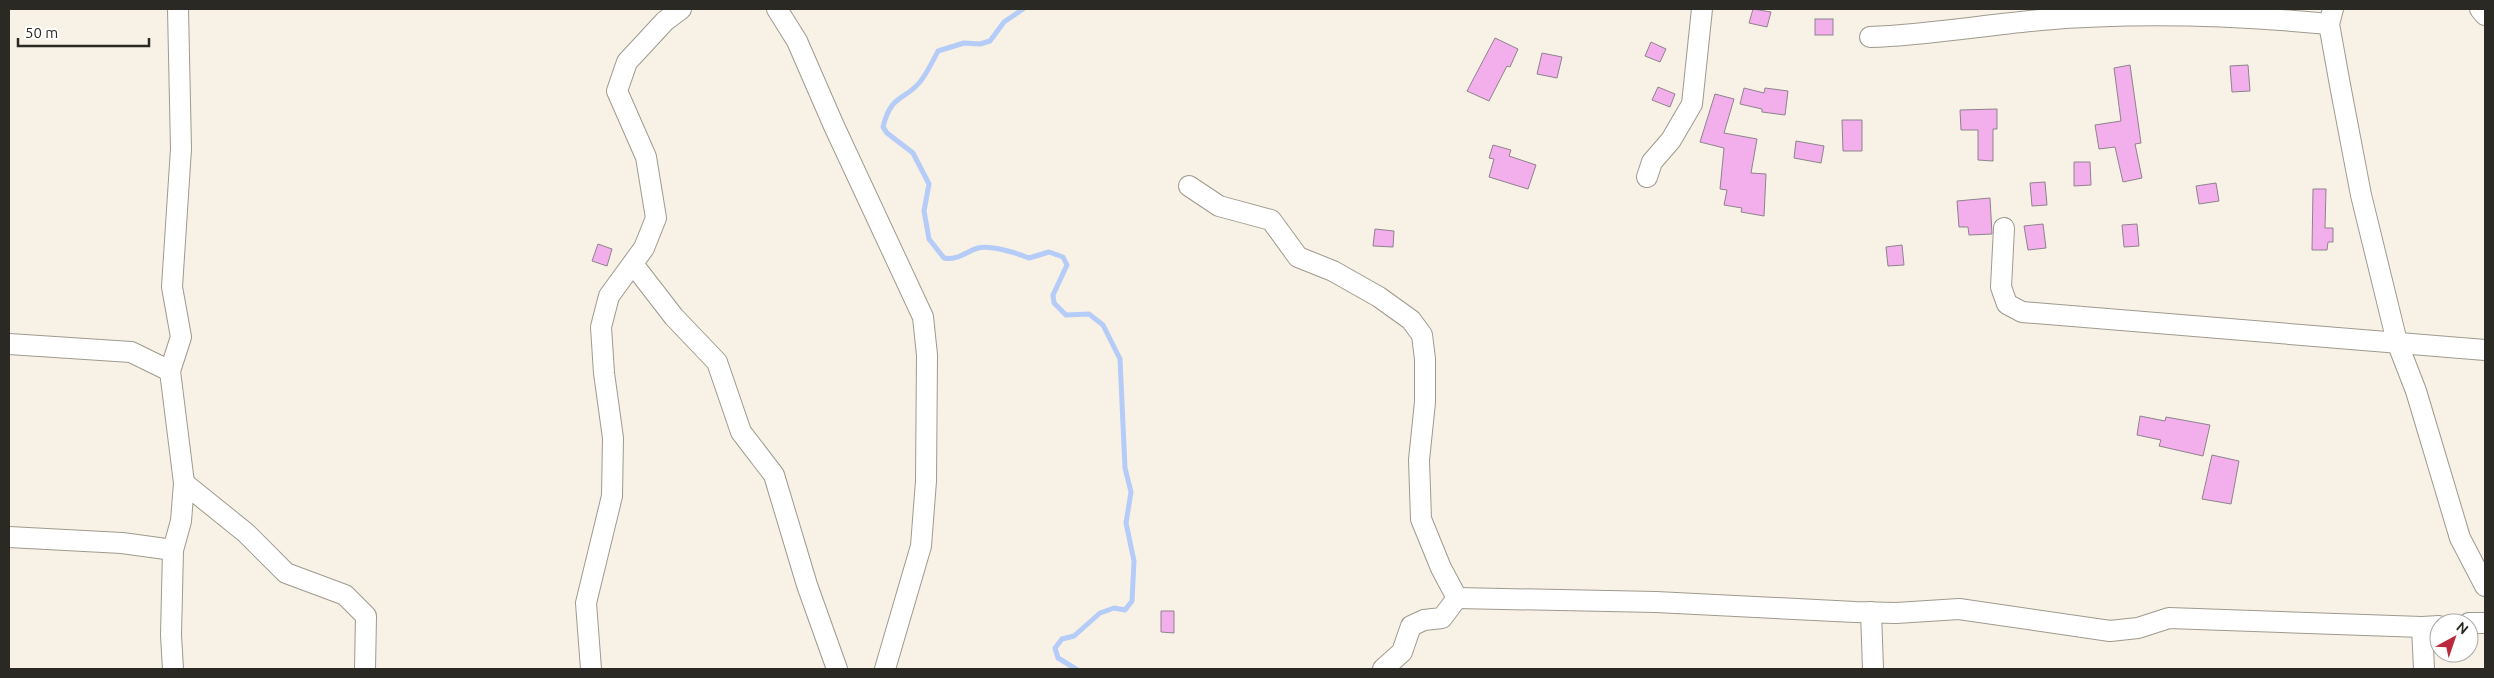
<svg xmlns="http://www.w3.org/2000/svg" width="2494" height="678" font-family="Ubuntu,sans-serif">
	<rect width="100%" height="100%" fill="#f7f2e5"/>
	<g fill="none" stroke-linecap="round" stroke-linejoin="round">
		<path stroke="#b5cbf8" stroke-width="5" d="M1023,9L1004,22L990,41L980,44L964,43L938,51C933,61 927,73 920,82C904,101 891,94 883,127L887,133L913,153L929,184L924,211L929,239L944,258C957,261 967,251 978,248C991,245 1017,253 1029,258L1049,252L1063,257L1067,265L1053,295L1054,303L1066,315L1089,314L1103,325L1120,359L1125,468L1131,492L1126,523L1134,561L1132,601L1125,610L1114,608L1100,613L1074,636L1062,639L1055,648L1058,658L1076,669"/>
	</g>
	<g fill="#f3afec" stroke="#8d838c">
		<path d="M1753,9L1771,12L1767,27L1749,23Z"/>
		<rect x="1815" y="19" width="18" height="16"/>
		<path d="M1495,38L1518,49L1510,67L1507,66L1489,101L1467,91Z"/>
		<path d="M1651,42L1666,49L1660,62L1645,56Z"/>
		<path d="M1542,53L1562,57L1557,78L1537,74Z"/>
		<path d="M2130,65L2141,143L2135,144L2142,178L2123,182L2115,147L2099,149L2095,125L2121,121L2114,68Z"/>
		<path d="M2248,65L2250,91L2232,92L2230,66Z"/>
		<path d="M1658,87L1675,94L1670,107L1652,100Z"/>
		<path d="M1744,88L1764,93L1765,88L1788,91L1785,115L1762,112V109L1740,104Z"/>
		<path d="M1715,94L1734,99L1724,133L1757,139L1751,173L1766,174L1764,216L1741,212L1742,208L1724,205L1727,190L1720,189L1724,148L1700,142Z"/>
		<path d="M1997,109V129H1993V161L1978,160V130H1961L1960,110Z"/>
		<path d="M1842,120H1862V151H1843Z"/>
		<path d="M1796,141L1824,146L1821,163L1794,158Z"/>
		<path d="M1493,145L1511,150L1509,156L1536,165L1528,189L1489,177L1494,159L1489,158Z"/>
		<path d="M2074,162H2090L2091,185L2074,186Z"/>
		<path d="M2045,182L2047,205L2032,206L2030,183Z"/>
		<path d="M2216,183L2219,201L2199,204L2196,186Z"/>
		<path d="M2313,189H2326L2325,228H2333V242H2328L2327,250H2312Z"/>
		<path d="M1990,198L1992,234L1969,235L1968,227H1959L1957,201Z"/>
		<path d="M2043,224L2046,248L2028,250L2024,226Z"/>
		<path d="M2137,224L2139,246L2124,247L2122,225Z"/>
		<path d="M1375,229L1394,231L1393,247L1373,246Z"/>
		<path d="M598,244L612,249L607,266L592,261Z"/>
		<path d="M1902,245L1904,265L1888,266L1886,247Z"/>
		<path d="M2140,416L2165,421L2166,417L2210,425L2203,456L2159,446L2161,440L2137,435Z"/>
		<path d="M2212,455L2239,461L2231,504L2202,499Z"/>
		<path d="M1161,611H1174V633L1161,632Z"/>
	</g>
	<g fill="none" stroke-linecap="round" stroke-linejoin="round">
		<defs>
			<g id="minor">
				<path d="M777,9L797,41L834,126L923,317L927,355L926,481L921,546L885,669"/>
				<path d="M2333,9L2329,24L2340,85L2361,195L2397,342L2416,391L2460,538L2485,586"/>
				<path d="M2480,9L2485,15"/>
				<path d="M1870,37C1928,35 1984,25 2041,20C2136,12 2234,15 2329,24"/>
				<path d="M1647,177L1652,162L1671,140L1692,104L1702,9"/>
				<path d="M1189,186L1219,206L1271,220L1298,257L1333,271L1379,297L1411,320L1422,335L1425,359V402L1419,460L1421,519L1441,568L1457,598"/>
				<path d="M2004,228L2001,287L2007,304L2022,312L2485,350"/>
				<path d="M633,264L674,317L717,362L741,432L774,475L807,585L837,669"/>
				<path d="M9,344L131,352L170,371"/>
				<path d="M184,483L246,533L286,573L345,595L366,616L365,669"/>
				<path d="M9,537L122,543L173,550"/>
				<path d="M1457,598L1656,602L1855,612L1896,613L1959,609L2110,631L2138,628L2169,618L2422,627L2439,626"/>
				<path d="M1871,612L1873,669"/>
				<path d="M2469,623H2485"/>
				<path d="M2422,627L2424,669"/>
				<path d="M173,669L171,635L173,550L181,521L184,483L170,371L181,337L172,287L181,149L178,9"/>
				<path d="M591,669L586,603L612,496L613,438L604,373L601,327L609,296L644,248L656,218L646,157L617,91L627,62L665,21L681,9"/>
				<path d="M1383,669L1402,652L1411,626L1424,620L1442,618L1457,598"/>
			</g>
		</defs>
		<use href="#minor" stroke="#9f9a8e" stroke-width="22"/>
		<use href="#minor" stroke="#fff" stroke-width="20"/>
	</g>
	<rect width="2494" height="678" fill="none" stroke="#2b2924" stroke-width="20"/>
	<g transform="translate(2454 638) rotate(40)"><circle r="24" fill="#ffffff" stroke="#aaa9a7"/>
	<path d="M0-4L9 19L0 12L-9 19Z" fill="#ba2939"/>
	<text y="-8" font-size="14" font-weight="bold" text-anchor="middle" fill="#2b2924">N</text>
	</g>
	<path d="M18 38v8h131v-8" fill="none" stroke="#2b2924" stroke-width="2.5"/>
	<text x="25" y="38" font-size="15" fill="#2b2924" stroke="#ffffff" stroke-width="4" paint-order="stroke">50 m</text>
</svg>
